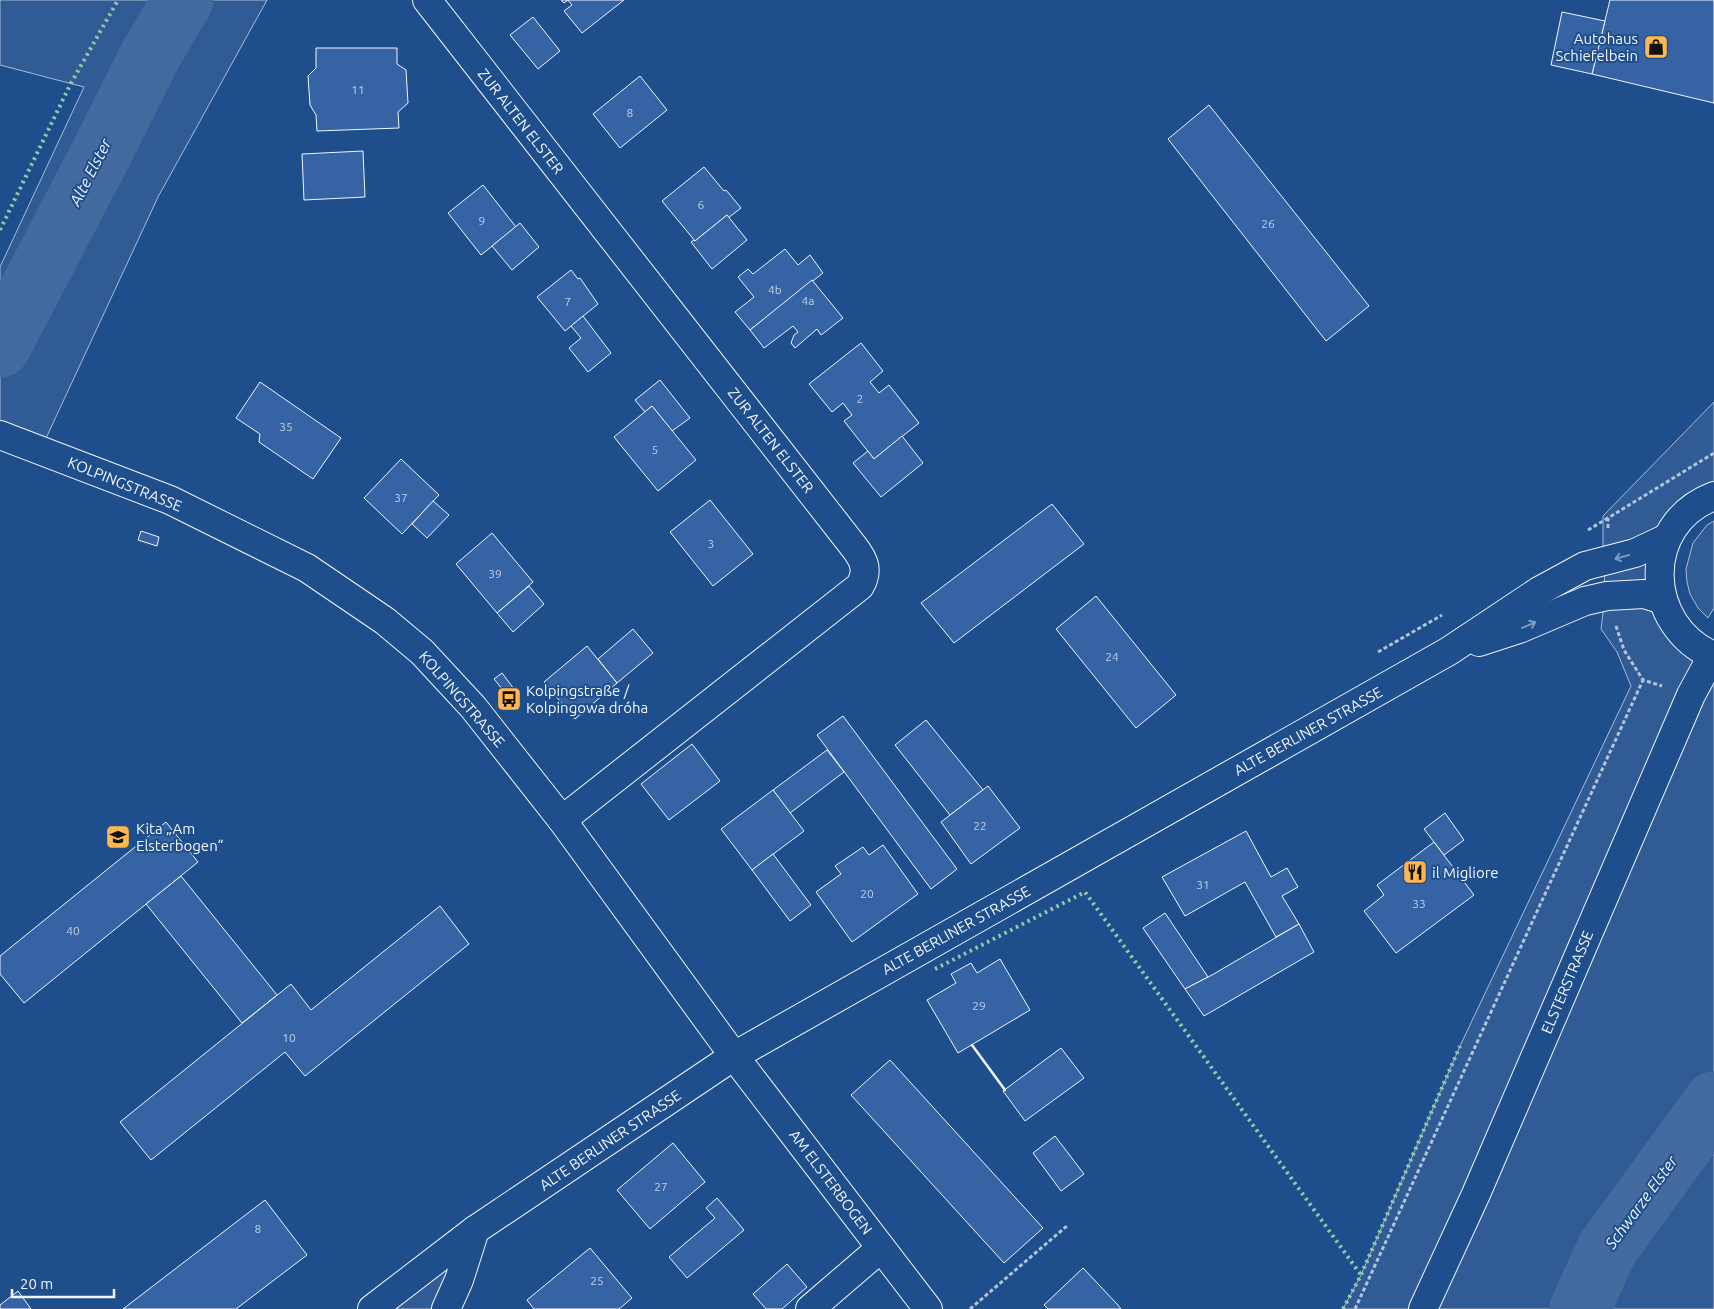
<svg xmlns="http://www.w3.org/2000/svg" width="1714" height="1309" font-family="Ubuntu,sans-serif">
	<rect width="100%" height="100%" fill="#1f4e8c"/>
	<g fill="#305b95" stroke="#a8bbd7">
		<path d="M0,0H267L158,197L41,449L0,433V267L84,87L0,65Z"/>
		<path d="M1714,402V494L1603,560V516Z"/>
		<path d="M1714,521V608L1708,618L1698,608L1690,594L1687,582L1686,569L1693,543L1707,525Z"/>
		<path d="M1665,541L1658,593L1711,656L1418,1309H1343L1361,1275L1460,1046L1631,686L1617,652L1601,629L1605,597L1604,562Z"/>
		<path d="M1714,657V1309H1427Z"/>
		<path d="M470,1238L443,1309H376Z"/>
	</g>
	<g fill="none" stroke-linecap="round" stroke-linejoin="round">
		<g stroke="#446ba0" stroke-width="61">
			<path d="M0,347L100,156L151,54L183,0"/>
			<path d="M1580,1309L1607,1249L1714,1102"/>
		</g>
	</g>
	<g fill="#3563a3" stroke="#f2f6ff">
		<path d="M561,0H624L582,33L564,11L572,5L568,0L564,3Z"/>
		<path d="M1610,0H1714V103L1592,74Z"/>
		<path d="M1562,12L1605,21L1592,74L1551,65Z"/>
		<path d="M533,17L560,51L538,69L510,35Z"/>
		<path d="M316,48H397V64L406,70L408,103L398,112L399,128L317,131L316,115L310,105L308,76L316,68Z"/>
		<path d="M640,76L667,110L620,148L593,114Z"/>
		<path d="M1209,105L1369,306L1326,341L1168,139Z"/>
		<path d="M363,151L365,197L304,200L302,154Z"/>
		<path d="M704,167L724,191L726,190L741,208L728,218L727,215L695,241L662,201Z"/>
		<path d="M483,185L516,227L481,255L448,213Z"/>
		<path d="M727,215L747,240L712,269L691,242L694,240L695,241Z"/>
		<path d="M520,223L539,247L512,270L492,246Z"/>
		<path d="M785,249L798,265L810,255L823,273L750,330L735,312L754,297L738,277L748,269L753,274Z"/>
		<path d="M571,270L578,279L580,278L598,304L565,331L537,297Z"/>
		<path d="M812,280L843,318L821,335L817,329L795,348L791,343L794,335L798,332L793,326L764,348L750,330Z"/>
		<path d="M583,316L611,353L588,372L569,348L581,338L571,326Z"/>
		<path d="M861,343L883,371L870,382L879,393L889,385L919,423L874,459L844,421L852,415L843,403L832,412L809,384Z"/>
		<path d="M660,380L690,418L672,431L652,406L645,412L635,400Z"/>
		<path d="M260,382L341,438L313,479L259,442L260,434L236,418Z"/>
		<path d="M652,406L696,460L658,491L614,437Z"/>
		<path d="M902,436L923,463L881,497L853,463L868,451L874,459Z"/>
		<path d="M401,459L439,495L402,534L364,498Z"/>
		<path d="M710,500L753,554L713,586L670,532Z"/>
		<path d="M433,501L449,515L427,538L412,524Z"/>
		<path d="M1052,504L1084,544L954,643L921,603Z"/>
		<path d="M141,531L159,537L157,546L138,540Z"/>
		<path d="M492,533L533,582L497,613L456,564Z"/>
		<path d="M529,586L544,604L513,632L497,613Z"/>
		<path d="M1096,596L1176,695L1136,728L1056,629Z"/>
		<path d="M633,629L653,653L617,683L598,659Z"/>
		<path d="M587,646L617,683L575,719L544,682Z"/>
		<path d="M502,673L514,689L507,695L494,679Z"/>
		<path d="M843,716L957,869L931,889L817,735Z"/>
		<path d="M926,720L983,790L950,815L895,745Z"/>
		<path d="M692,744L720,781L669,820L641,784Z"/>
		<path d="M827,750L844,772L790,813L773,790Z"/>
		<path d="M988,786L1020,828L971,864L941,822Z"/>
		<path d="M773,790L804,831L752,870L721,829Z"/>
		<path d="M1445,813L1464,840L1444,855L1424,829Z"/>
		<path d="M166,822L198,862L24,1003L0,974V956Z"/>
		<path d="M1246,831L1271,877L1287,868L1298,887L1282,896L1299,924L1276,937L1245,882L1185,916L1162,877Z"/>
		<path d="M1434,842L1474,895L1396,953L1364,911L1384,895L1377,885Z"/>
		<path d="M883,845L918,894L852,942L816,892L841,874L835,866L863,847L869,855Z"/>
		<path d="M773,854L811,905L790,921L752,870Z"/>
		<path d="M181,876L277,995L242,1023L146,904Z"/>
		<path d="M440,906L469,944L305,1076L285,1052L151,1160L120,1122L291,984L311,1010Z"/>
		<path d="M1165,913L1208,977L1185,989L1143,928Z"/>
		<path d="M1299,924L1314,952L1204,1016L1185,989L1212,975Z"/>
		<path d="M1000,959L1030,1010L958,1053L927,1000L956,983L951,974L971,963L977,973Z"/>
		<path d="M1061,1048L1084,1078L1025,1121L1003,1091Z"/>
		<path d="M890,1060L1043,1228L1004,1263L851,1095Z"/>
		<path d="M1055,1136L1084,1174L1061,1191L1033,1153Z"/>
		<path d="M673,1143L705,1182L650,1229L617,1190Z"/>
		<path d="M717,1198L744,1230L687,1278L669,1257L715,1218L706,1208Z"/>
		<path d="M265,1200L307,1255L236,1309H123Z"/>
		<path d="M590,1248L632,1298L619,1309H534L527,1300Z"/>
		<path d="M787,1264L807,1287L782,1309H766L753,1294Z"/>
		<path d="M1083,1268L1117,1304L1121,1309H1048L1044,1305Z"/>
		<path d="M18,1291L31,1309H0V1305Z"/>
	</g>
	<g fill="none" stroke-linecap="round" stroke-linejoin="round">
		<defs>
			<g id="minor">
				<path d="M427,0L854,547C864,560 869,570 860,586L562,820"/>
				<path d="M0,435L170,500L307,568L385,621L422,652L473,707L562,820L734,1056L928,1309"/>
				<path d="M1479,642L1519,629L1585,601L1607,596L1644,594L1663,600"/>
				<path d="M372,1309L475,1230L734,1056L1449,651L1539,591L1585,566L1635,553L1667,538"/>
				<path d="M446,1309L459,1280L475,1230"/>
				<path d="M810,1309L881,1248"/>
			</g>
			<g id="major">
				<path d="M1714,496C1640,524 1643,626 1714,656"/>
				<path d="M1423,1309L1476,1194L1691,695L1712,656"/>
			</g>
		</defs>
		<use href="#minor" stroke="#f2f6ff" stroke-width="30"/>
		<use href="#major" stroke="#f2f6ff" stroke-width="30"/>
		<g stroke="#b3c4dc" stroke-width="3" stroke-dasharray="4 2.5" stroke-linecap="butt">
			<path d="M1608,528V518L1714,453"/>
			<path d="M1588,530L1608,518"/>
			<path d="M1616,626L1624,650L1643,680L1662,686"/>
			<path d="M1378,652L1442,615"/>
			<path d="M970,1309L1068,1225"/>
			<path d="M1355,1309L1643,680"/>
		</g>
		<use href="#minor" stroke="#1f4e8c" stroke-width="28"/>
		<use href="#major" stroke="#1f4e8c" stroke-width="28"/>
		<g stroke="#97c8a6" stroke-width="4" stroke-dasharray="2.5 4" stroke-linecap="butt">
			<path d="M0,230L70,85L118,0"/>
			<path d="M935,969L1085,892L1361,1275"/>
			<path d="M1343,1309L1361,1275L1460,1046"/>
		</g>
		<path stroke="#f2f6ff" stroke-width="2.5" d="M972,1045L1005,1090"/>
	</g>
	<defs><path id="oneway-shaft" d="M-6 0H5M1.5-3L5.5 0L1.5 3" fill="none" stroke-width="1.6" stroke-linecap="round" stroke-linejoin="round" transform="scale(1.25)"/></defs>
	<g stroke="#7e9ac0">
		<use href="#oneway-shaft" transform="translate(1622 557) rotate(165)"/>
		<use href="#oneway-shaft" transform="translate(1529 625) rotate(-23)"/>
	</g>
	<defs>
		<symbol id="shop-square" viewBox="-11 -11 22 22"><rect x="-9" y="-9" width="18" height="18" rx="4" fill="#ffb74d" stroke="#1f4e8c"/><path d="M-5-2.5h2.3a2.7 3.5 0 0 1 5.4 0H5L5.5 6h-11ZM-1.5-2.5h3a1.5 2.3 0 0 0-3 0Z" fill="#111"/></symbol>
		<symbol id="bus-square" viewBox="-11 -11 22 22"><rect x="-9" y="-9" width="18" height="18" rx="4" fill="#ffb74d" stroke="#1f4e8c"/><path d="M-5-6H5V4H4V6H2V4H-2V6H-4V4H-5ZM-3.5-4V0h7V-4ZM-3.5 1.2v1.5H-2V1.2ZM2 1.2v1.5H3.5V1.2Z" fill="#111"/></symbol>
		<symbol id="school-square" viewBox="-11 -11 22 22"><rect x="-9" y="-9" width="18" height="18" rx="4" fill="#ffb74d" stroke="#1f4e8c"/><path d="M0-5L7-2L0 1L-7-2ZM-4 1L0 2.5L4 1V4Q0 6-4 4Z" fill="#111"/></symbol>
		<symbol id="restaurant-square" viewBox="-11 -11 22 22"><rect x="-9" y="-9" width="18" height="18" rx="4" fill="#ffb74d" stroke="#1f4e8c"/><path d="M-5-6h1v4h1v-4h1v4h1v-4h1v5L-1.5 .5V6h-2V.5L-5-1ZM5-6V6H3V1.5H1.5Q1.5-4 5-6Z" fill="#111"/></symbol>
	</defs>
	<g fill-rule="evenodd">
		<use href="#shop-square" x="1642" y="33" width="28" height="28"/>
		<use href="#bus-square" x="495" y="685" width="28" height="28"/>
		<use href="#school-square" x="104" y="823" width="28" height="28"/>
		<use href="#restaurant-square" x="1401" y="858" width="28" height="28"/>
	</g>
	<g text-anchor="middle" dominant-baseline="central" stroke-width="4" stroke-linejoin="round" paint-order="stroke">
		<g font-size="12" fill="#c3d1e8">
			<text x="358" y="89">11</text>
			<text x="630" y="112">8</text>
			<text x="701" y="204">6</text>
			<text x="482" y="220">9</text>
			<text x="1268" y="223">26</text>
			<text x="775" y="289">4b</text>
			<text x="808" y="300">4a</text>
			<text x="568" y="301">7</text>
			<text x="860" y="398">2</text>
			<text x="286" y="426">35</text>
			<text x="655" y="449">5</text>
			<text x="401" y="497">37</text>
			<text x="711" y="543">3</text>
			<text x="495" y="573">39</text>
			<text x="1112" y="656">24</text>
			<text x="980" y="825">22</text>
			<text x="1203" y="884">31</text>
			<text x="867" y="893">20</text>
			<text x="1419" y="903">33</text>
			<text x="73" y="930">40</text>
			<text x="979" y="1005">29</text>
			<text x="289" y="1037">10</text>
			<text x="661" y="1186">27</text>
			<text x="258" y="1228">8</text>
			<text x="597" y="1280">25</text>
		</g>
		<g font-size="15" fill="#f2f6ff" stroke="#1f4e8c" text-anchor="start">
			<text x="1638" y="38" text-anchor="end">Autohaus<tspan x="1638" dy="17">Schiefelbein</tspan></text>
			<text x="526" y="690">Kolpingstraße /<tspan x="526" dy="17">Kolpingowa dróha</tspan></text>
			<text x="136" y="828">Kita „Am<tspan x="136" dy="17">Elsterbogen“</tspan></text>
			<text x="1432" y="872">il Migliore</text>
		</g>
		<g font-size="15" fill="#f2f6ff" stroke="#1f4e8c">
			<text transform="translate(521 121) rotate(52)">ZUR ALTEN ELSTER</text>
			<text transform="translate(771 440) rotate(52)">ZUR ALTEN ELSTER</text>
			<text transform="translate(125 484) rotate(22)">KOLPINGSTRASSE</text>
			<text transform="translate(462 699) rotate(49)">KOLPINGSTRASSE</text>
			<text transform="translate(1308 731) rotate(-29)">ALTE BERLINER STRASSE</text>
			<text transform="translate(956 930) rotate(-29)">ALTE BERLINER STRASSE</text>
			<text transform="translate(1567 982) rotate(-67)">ELSTERSTRASSE</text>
			<text transform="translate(610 1140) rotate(-34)">ALTE BERLINER STRASSE</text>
			<text transform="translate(831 1182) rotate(53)">AM ELSTERBOGEN</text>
		</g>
		<g font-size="16" font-style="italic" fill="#f2f6ff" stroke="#1f4e8c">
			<text transform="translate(90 172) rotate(-63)">Alte Elster</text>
			<text transform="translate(1641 1202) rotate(-54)">Schwarze Elster</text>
		</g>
	</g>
	<path d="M12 1289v8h102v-8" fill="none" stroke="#f2f6ff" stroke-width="2.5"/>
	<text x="20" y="1289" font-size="15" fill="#f2f6ff" stroke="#1f4e8c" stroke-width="4" paint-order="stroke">20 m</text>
</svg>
